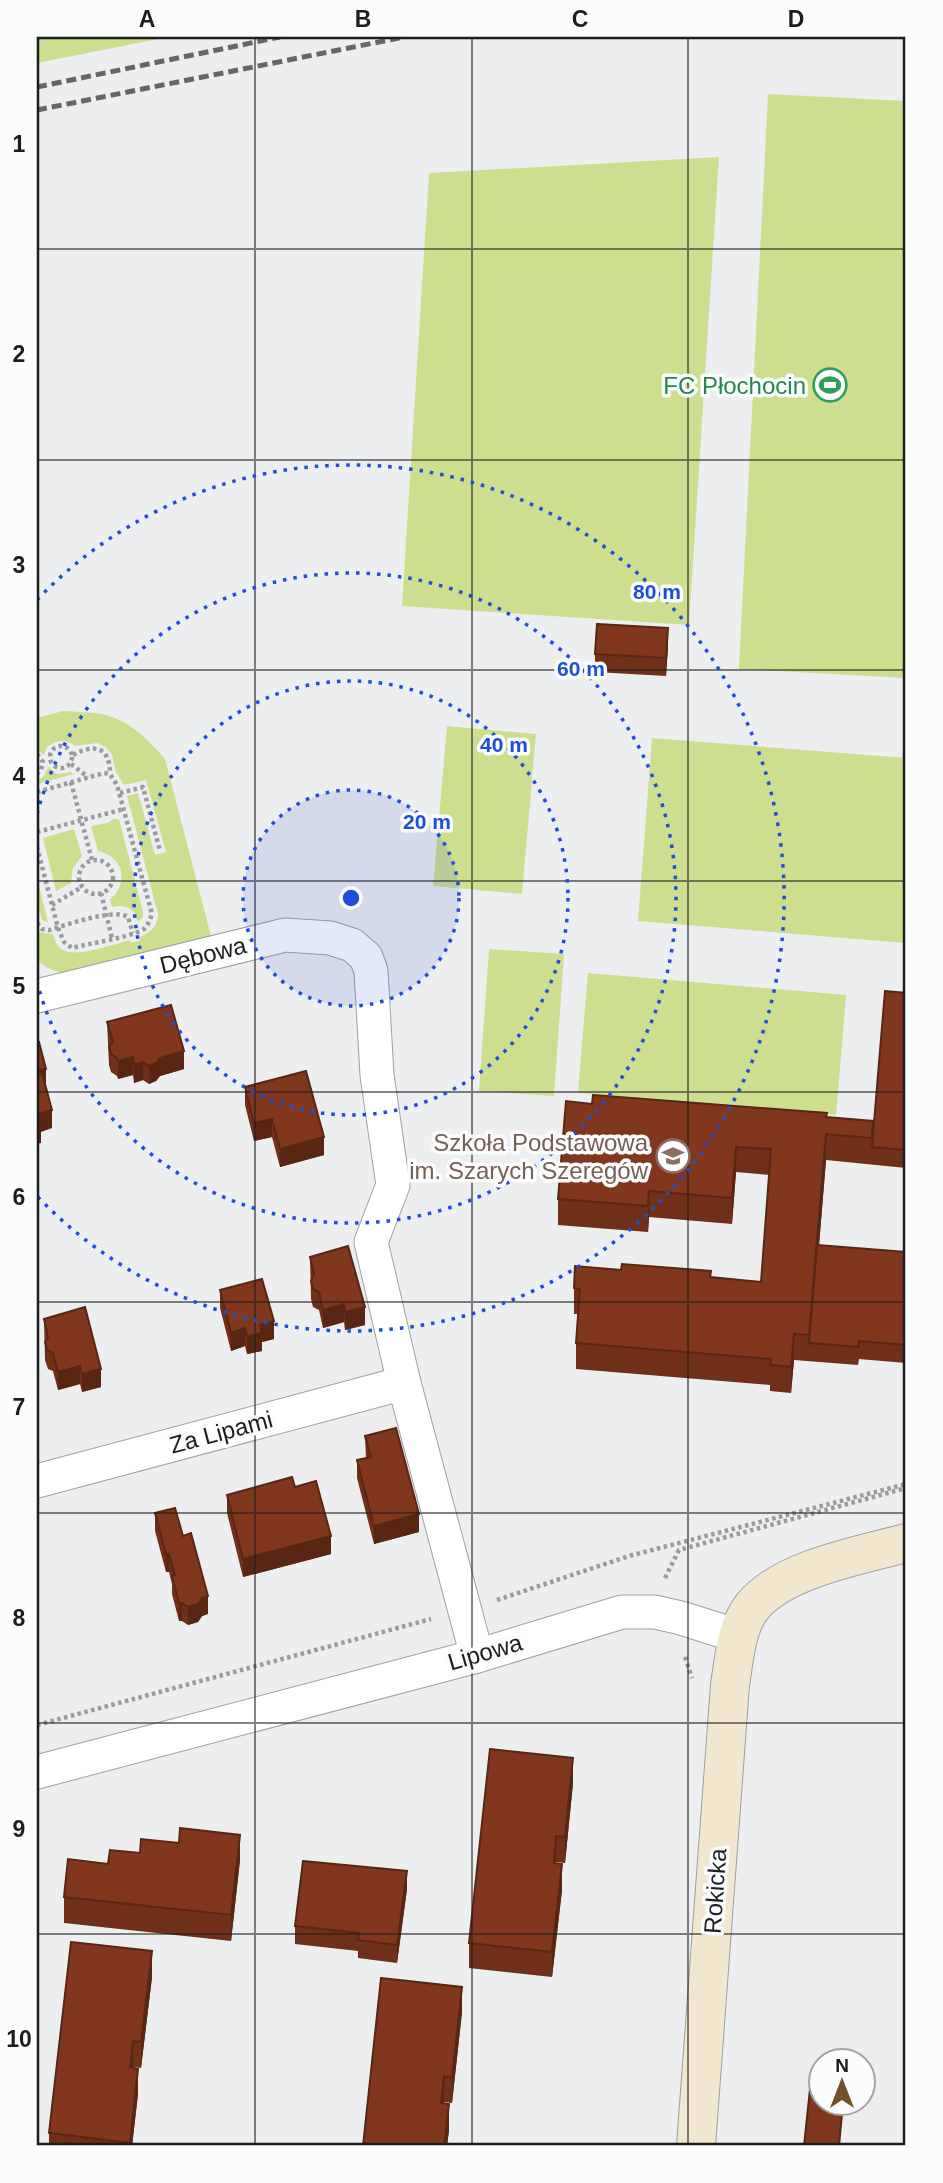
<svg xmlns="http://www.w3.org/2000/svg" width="943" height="2183" font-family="Arial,sans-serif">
	<rect width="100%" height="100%" fill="#edeef0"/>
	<g fill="#cede8f">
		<path d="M37,37H168L37,63Z"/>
		<path d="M768,94L906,101V678L739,669Z"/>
		<path d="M719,157L689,625L402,606L429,173Z"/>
		<path d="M63,711C76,712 90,712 102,714C129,720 148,739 165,759L212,940L73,975C63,973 39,969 37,956C35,949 37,939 37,932L53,934C55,940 56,945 61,949C75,959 114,944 130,940L131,943L141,940L140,937C151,932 158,926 158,914L127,796L138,793L155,855L166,852L146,780L124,785L116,772L112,755L106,747L97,743L75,746C65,738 57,740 47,747L44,755L37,750V718Z"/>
		<path d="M447,726L536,734L522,894L433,886Z"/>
		<path d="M652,738L906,758V943L638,921Z"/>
		<path d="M48,767L57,774L71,772L74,774L37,784V781L44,776Z"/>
		<path d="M113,819H119L143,912V917L138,922C134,908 126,904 112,907L110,899C123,890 126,870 114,859C109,854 104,853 98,851L91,826L108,823Z"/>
		<path d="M74,829L82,856L73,868L71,883L56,891L43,838Z"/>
		<path d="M37,878L48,922L42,920L37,901Z"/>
		<path d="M489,949L564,954L554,1096L479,1091Z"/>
		<path d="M588,973L846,995L836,1115L578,1093Z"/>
	</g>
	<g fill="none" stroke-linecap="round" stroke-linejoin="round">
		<defs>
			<g id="minor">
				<path d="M37,996L285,935L330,938L352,945L366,957L371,971L377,1075L393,1185L371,1242L404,1383L477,1656"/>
				<path d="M37,1481L404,1383"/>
				<path d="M37,1772L477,1656L622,1612H655L681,1618L738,1636"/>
			</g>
			<path id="secondary" d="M696,2146L730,1685C734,1660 736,1627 752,1607C782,1569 861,1555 906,1543"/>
		</defs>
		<use href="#minor" stroke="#9ea0a1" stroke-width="35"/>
		<use href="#secondary" stroke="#9ea0a1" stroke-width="40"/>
		<g stroke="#9a9b9c" stroke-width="4.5" stroke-dasharray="3.5 3.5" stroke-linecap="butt">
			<circle cx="61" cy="757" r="11"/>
			<path d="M37,754L43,762L41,770L37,774"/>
			<path d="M73,755C95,743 110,747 110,774"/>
			<path d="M71,764L88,777"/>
			<path d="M71,782L92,860"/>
			<path d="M37,792L104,773L110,774L117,785L152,914C150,920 148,925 144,929C129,938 90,943 72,948L64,942L58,928L37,847"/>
			<path d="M120,793L143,787L160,851"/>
			<path d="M37,832L124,809"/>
			<circle cx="96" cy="877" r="17"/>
			<path d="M101,893L112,938"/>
			<path d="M52,905L82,887"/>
			<path d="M37,923L42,929L49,930C67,925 113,908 128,917L133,933"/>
			<path d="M665,1578L679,1550L906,1488"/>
			<path d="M497,1600L629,1556L906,1484"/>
			<path d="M685,1657L692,1678"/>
			<path d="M37,1725L431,1619"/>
		</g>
		<use href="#minor" stroke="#fff" stroke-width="33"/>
		<use href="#secondary" stroke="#f0e7ce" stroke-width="38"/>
		<g stroke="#656667" stroke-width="5" stroke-dasharray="10 5" stroke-linecap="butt">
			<path d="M37,87L280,37"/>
			<path d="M37,110L404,37"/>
		</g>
	</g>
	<g fill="#6f2f19">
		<path d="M668,646L666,676L595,672V654Z"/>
		<path d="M906,993V1168L826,1160L819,1245L906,1252V1363L859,1359L858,1365L794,1360L791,1393L770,1391V1385L576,1369V1343L578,1314H574V1288L711,1277L761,1282L769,1175L736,1172L732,1224L649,1217L648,1232L558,1225V1199L592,1104L873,1121Z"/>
		<path d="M107,1022L184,1069L160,1076L156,1081L149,1084L143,1080L134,1083L133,1075L118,1079L117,1076L111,1072L109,1065Z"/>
		<path d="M245,1087L324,1155L280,1167L272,1137L254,1141L245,1105Z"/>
		<path d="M310,1257L365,1325L345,1330L344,1322L323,1328L319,1310L313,1307L311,1299Z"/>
		<path d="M220,1290L274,1339L262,1342V1351L247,1354L245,1346L231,1351L220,1308Z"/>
		<path d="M44,1319L101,1387L82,1392L80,1384L58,1390L53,1371L48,1369L45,1360Z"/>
		<path d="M365,1436L419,1532L374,1544L357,1478V1460L366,1458Z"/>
		<path d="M295,1487L331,1554L243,1577L227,1513V1495Z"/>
		<path d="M155,1513L183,1536L208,1614L202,1616L198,1622L188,1625L182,1621H179L172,1594V1584L169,1572H166L155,1531Z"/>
		<path d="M573,1783L565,1863L556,1862L562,1890L552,1977L469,1968V1943Z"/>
		<path d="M140,1853L240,1860L231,1941L64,1923V1897L108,1864Z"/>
		<path d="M407,1889L397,1963L358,1958V1951L295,1944V1926Z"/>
		<path d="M152,1977L141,2068L133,2067L138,2094L132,2146H49V2133Z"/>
		<path d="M462,2012L452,2103L444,2102L449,2130L447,2146H363Z"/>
	</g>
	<g fill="#5a2614">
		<path d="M668,628V646L666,676V658Z"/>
		<path d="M184,1051V1069L160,1076L156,1081L149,1084V1066L160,1058Z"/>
		<path d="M133,1057V1075L118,1079V1061Z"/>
		<path d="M143,1062V1080L134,1083V1064Z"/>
		<path d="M46,1069V1087L38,1070Z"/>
		<path d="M52,1110V1128L41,1132V1143L37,1144V1126L38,1114Z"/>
		<path d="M272,1119V1137L254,1141V1123Z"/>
		<path d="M826,1134V1160L811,1343H809V1335Z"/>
		<path d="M324,1137V1155L280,1167V1149Z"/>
		<path d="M736,1147V1172L732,1224V1198Z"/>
		<path d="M649,1191V1217L648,1232V1206Z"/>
		<path d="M344,1304V1322L323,1328V1310Z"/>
		<path d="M365,1307V1325L345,1330V1312Z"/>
		<path d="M274,1321V1339L262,1342V1351L247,1354V1336L260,1325Z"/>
		<path d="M245,1328V1346L231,1351V1333Z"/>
		<path d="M794,1334V1360L791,1393V1367Z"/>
		<path d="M80,1366V1384L58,1390V1372Z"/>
		<path d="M101,1369V1387L82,1392V1374Z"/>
		<path d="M419,1514V1532L374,1544V1526Z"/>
		<path d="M331,1536V1554L243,1577V1559Z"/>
		<rect x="166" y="1554" width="3" height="18"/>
		<path d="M208,1596V1614L202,1616L198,1622L188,1625V1607L202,1598Z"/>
		<rect x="179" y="1603" width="3" height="18"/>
		<path d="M573,1758V1783L565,1863V1837Z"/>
		<path d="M240,1835V1860L231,1941V1915Z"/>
		<path d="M556,1836V1862L554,1889V1863Z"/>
		<path d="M562,1864V1890L552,1977V1952Z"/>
		<path d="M407,1871V1889L397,1963V1945Z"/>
		<path d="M152,1951V1977L141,2068V2042Z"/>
		<path d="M462,1987V2012L452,2103V2078Z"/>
		<path d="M133,2041V2067L130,2093V2067Z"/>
		<path d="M138,2069V2094L132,2146H130Z"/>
		<path d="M444,2076V2102L441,2129V2103Z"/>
		<path d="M449,2104V2130L447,2146H444Z"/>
	</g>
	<g fill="#81371d" stroke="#5a2614" stroke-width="2">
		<path d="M597,624L668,628L666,658L595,654Z"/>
		<path d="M885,991L906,993V1150L872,1147Z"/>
		<path d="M171,1005L184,1051L160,1058L156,1063L149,1066L143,1062L134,1064L133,1057L118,1061L117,1058L111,1054L109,1047L113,1041L107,1022Z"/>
		<path d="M37,1042H39L46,1069L38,1070L39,1074L42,1073L52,1110L38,1114L41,1125L37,1126Z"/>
		<path d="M306,1071L324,1137L280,1149L272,1119L254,1123L245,1087Z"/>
		<path d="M593,1095L827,1113L826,1117L873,1121L872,1138L826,1134L809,1335L794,1334L791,1367L770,1365L771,1359L576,1343L580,1289L574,1288L575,1266L621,1270L622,1264L711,1271L710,1277L761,1282L771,1149L736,1147L732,1198L649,1191L648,1206L558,1199L566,1101L592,1104Z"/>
		<path d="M817,1245L906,1252V1345L859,1341L858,1347L809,1343Z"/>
		<path d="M348,1246L365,1307L345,1312L344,1304L323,1310L319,1292L313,1289L311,1281L314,1274L310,1257Z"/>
		<path d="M262,1279L274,1321L260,1325L262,1333L247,1336L245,1328L231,1333L220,1290Z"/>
		<path d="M85,1307L101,1369L82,1374L80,1366L58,1372L53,1353L48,1351L45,1342L48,1337L44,1319Z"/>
		<path d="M396,1428L419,1514L374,1526L357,1460L371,1457L365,1436Z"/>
		<path d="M292,1477L295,1487L316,1481L331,1536L243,1559L227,1495Z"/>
		<path d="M175,1508L183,1536L191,1533L208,1596L202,1598L198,1604L188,1607L182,1603H179L172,1576L175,1575L169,1554H166L155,1513Z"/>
		<path d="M490,1749L573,1758L565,1837L556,1836L554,1863L562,1864L552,1952L469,1943Z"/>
		<path d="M180,1828L240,1835L231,1915L64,1897L68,1859L108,1864L110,1850L140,1853L141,1839L179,1843Z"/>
		<path d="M303,1861L407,1871L397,1945L358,1940L359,1933L295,1926Z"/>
		<path d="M71,1942L152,1951L141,2042L133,2041L130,2067L138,2069L130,2143L49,2133Z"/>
		<path d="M381,1978L462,1987L452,2078L444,2076L441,2103L449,2104L444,2146H363Z"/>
		<path d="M812,2070L821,2071V2103H843L839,2146H804Z"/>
	</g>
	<path fill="none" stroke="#1c1d1d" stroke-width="2" stroke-opacity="0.55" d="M255,37V2146M472,37V2146M688,37V2146M37,249H906M37,460H906M37,670H906M37,881H906M37,1092H906M37,1302H906M37,1513H906M37,1723H906M37,1934H906"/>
	<circle cx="351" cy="898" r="108" fill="#1d4ed8" fill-opacity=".12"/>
	<g fill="none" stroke="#1d4ed8" stroke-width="3.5" stroke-dasharray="3.5 7">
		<circle cx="351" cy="898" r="108"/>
		<circle cx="351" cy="898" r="217"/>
		<path d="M37 814A325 325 0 1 1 37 982"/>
		<path d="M37 600A433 433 0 1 1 37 1196"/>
	</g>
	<defs>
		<symbol id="stadium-ring" viewBox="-11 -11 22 22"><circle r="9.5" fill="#fafcfd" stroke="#2e9e5b" stroke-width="1.5"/><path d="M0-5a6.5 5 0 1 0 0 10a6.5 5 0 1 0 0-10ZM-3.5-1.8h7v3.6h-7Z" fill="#2e9e5b"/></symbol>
		<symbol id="school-ring" viewBox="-11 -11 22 22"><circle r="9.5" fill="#fafcfd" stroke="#8d6e63" stroke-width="1.5"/><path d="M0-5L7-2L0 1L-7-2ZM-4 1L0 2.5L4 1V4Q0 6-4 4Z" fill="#8d6e63"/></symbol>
	</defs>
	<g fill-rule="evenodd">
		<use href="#stadium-ring" x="811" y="366" width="38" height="38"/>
		<use href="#school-ring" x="654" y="1137" width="38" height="38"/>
	</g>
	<g text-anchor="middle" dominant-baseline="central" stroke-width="7" stroke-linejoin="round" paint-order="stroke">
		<g font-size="24" fill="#27864d" stroke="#fafcfd" text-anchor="end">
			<text x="806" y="385">FC Płochocin</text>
		</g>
		<g font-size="24" fill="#1c1d1d" stroke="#fafcfd">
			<text transform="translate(203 955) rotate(-14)">Dębowa</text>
			<text transform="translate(221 1432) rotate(-15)">Za Lipami</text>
			<text transform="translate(485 1652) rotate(-16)">Lipowa</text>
			<text transform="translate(715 1891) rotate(-86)">Rokicka</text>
		</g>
		<g font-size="24" fill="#785e54" stroke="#fafcfd" text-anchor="end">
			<text x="648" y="1142">Szkoła Podstawowa<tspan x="648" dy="28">im. Szarych Szeregów</tspan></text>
		</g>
	</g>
	<circle cx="351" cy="898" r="10" fill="#1d4ed8" stroke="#fafcfd" stroke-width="3.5"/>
	<g font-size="21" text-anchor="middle" font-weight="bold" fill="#1d4ed8" stroke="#fafcfd" stroke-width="7" stroke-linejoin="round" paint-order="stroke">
		<text x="657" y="599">80 m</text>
		<text x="581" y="676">60 m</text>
		<text x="504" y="752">40 m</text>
		<text x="427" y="829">20 m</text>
	</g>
	<rect width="943" height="2183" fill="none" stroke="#fafcfd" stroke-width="77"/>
	<g transform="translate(842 2082)"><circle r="33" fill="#fafcfd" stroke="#a1a3a3" stroke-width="2"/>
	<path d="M0-5L12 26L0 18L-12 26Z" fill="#725028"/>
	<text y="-10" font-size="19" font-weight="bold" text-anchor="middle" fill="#1c1d1d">N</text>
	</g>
	<rect x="38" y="38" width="866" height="2106" fill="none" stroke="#1c1d1d" stroke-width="2.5"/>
	<g font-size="23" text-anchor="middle" font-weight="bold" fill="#1c1d1d">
		<text x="147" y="27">A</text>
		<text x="363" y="27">B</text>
		<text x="580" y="27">C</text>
		<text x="796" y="27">D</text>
		<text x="19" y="152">1</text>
		<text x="19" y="362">2</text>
		<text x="19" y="573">3</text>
		<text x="19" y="784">4</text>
		<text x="19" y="994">5</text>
		<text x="19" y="1205">6</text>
		<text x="19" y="1415">7</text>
		<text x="19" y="1626">8</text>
		<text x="19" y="1837">9</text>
		<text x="19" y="2047">10</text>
	</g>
</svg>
